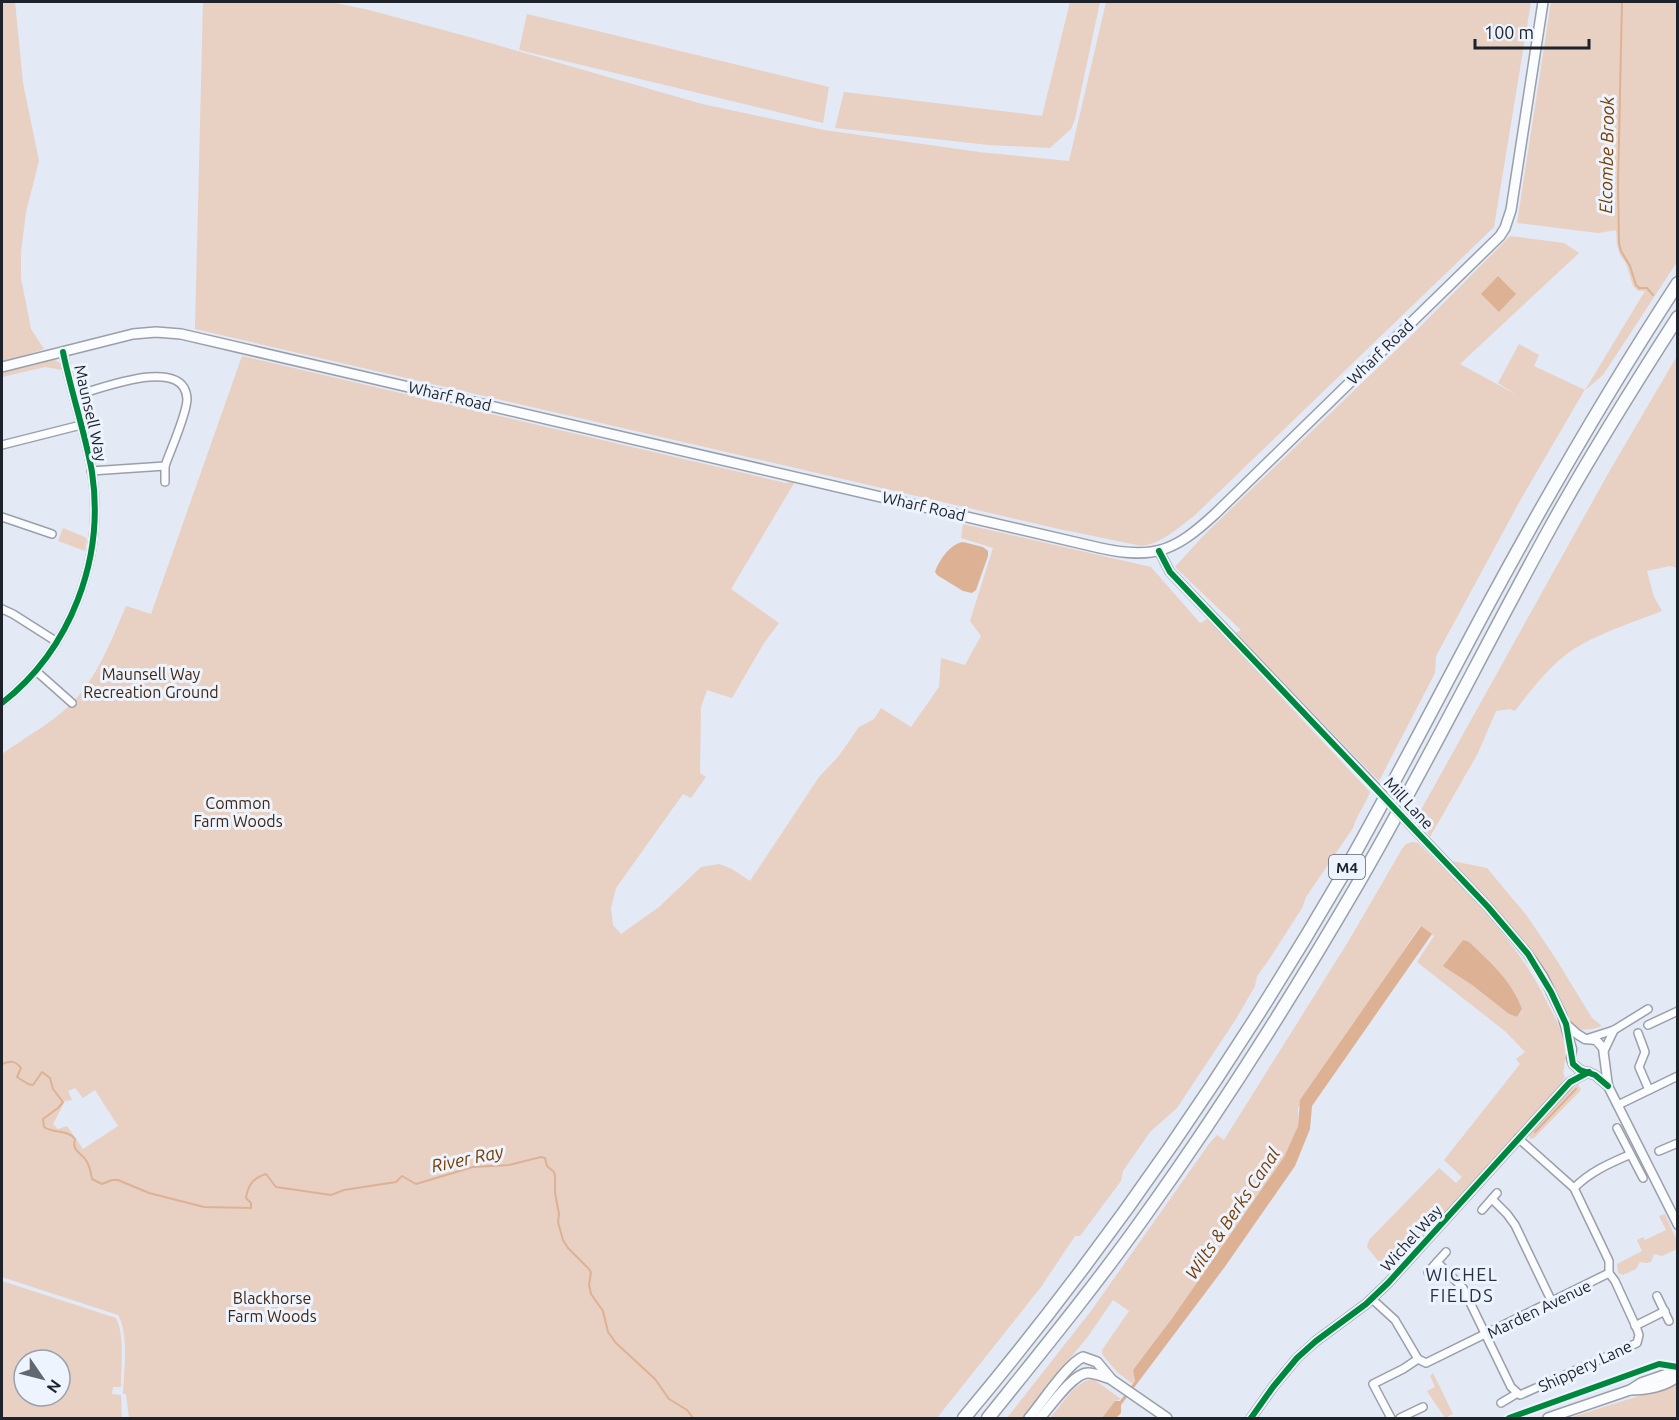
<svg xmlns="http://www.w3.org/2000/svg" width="1679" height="1420" font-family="Ubuntu,sans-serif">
	<rect width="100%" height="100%" fill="#e3e9f5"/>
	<g fill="#e8d0c3" fill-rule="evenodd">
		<path d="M2,2H15L23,83L39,161L26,212L21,252V278L31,329L44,349L2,363Z"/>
		<path d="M203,2H331L369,10L469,37L702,104L824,130L979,152L1069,161L1106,2H1531L1494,227L1194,516C1178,528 1162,543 1142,546L1059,529L195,329Z"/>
		<path d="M1070,2H1100L1075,119L1071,129L1050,148L989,145L835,128L844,92L1042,116Z"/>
		<path d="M1551,2H1677V262L1603,375L1584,391L1521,499L1436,656L1435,673L1379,781L1235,633L1241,630L1175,567L1204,535L1417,330L1510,236L1564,243L1579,253L1460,364L1517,395L1498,383L1519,344L1539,355L1534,366L1585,390L1645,291H1638L1633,286L1626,263L1620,255L1617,245L1616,230L1598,233L1517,223Z"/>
		<path d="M527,14L829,87L823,123L519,50Z"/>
		<path d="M242,356L786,483L796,480L731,589L779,623L764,643L732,698L707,690L701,707L700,773L706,777L691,798L683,794L616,888L611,908L613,925L621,934L659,907L701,867L719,864L732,869L750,881L819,777L838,757L859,727L874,719L881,708L911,727L939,687L941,658L965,665L981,636L970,621L993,548L961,538L963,524L1151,567L1200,623L1208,619L1370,792C1365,805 1357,815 1353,828L1306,897L1302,908L1268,961L1257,976L1255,986L1236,1019L1177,1108L1150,1132L1123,1171L1121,1181L1080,1236H1075L1041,1287L937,1418H129L126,1394H123C124,1373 129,1332 118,1315L2,1277V754C25,737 53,723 73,702C98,676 112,639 126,606L151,614ZM75,1088L83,1098L95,1090L118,1126L83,1149L67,1126L58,1129L53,1124L65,1101L72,1100L68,1091Z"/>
		<path d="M1677,356V568L1670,566L1647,571L1654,597L1662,611C1636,621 1609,630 1584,643C1555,658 1535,685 1515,711L1510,709L1496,711L1478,753L1430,837L1417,817L1609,472Z"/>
		<path d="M51,358L60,363L63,370L45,367L2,377V370Z"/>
		<path d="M63,528L87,538L85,551L58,541Z"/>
		<path d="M1412,842L1418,843C1467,892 1518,941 1548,1004C1554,1016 1562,1029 1564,1042C1566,1053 1565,1064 1563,1074L1565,1076L1561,1084L1405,1258L1391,1270L1387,1262H1379L1367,1247L1369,1240L1439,1168L1456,1183L1462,1177L1444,1160L1520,1064L1516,1059L1525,1052L1506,1032L1417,962L1434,936L1420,926L1298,1108V1126L1284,1157L1173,1317L1133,1370L1135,1381L1133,1384L1117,1372L1102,1354V1350L1129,1311L1113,1300L1089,1335L1022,1418H1007L1091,1311L1209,1144L1217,1135L1224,1140L1348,942L1402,849L1406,844ZM1463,940C1486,961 1512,979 1522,1010L1517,1017L1509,1014L1472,985L1444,966Z"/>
		<path d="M1452,861L1487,868L1527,916L1556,959L1592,1018L1602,1026L1593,1029L1577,1030L1569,1021L1562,1003L1534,954Z"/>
		<path d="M1578,1084L1581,1090L1534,1138L1530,1139L1529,1133L1532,1130L1567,1092Z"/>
		<path d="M1665,1214L1677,1241V1249L1662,1256L1654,1254L1651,1262L1646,1263L1640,1262L1636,1269L1623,1275L1618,1273L1617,1264L1642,1251L1637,1240L1643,1237L1645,1240L1666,1230L1659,1216Z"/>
		<path d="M2,1281L116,1318C125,1335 121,1368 121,1387H113L112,1394L121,1395L122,1418H2ZM24,1360H60V1396H24Z"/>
		<path d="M1433,1373L1453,1414L1445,1418L1427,1391L1435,1387L1430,1376Z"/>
		<path d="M1093,1379L1121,1399L1115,1401L1102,1418H1050C1061,1406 1075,1381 1093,1379Z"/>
		<path d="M1677,1384V1418H1569Z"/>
	</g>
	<g fill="#ddb294">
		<path d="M1498,276L1516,294L1499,312L1481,294Z"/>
		<path d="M963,542L983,547L988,551V556L976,590L972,593L963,591L937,575L935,572C939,560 950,544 963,542Z"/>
		<path d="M1421,926L1432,934L1312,1106L1310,1129L1295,1166L1224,1268L1121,1405V1413L1116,1418H1102L1115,1401H1120L1135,1381L1133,1370L1173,1317L1284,1157L1298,1126L1300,1100Z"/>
		<path d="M1463,940L1469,942C1490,962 1512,981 1522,1009L1517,1017L1509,1014L1472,985L1443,966Z"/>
	</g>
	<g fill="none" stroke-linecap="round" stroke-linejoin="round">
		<g stroke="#ddb294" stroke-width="2">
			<path d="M1622,2L1618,184L1619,243L1621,251L1630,266L1636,285L1639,288H1647L1653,295"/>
			<path d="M2,1064C10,1061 15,1060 21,1068L17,1077L28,1084L33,1085L42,1072L50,1078L53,1089L63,1102L58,1108L43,1119L44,1127C54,1134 67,1129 75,1139C71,1153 84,1153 88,1164C90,1168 91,1174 92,1179L102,1184L112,1180H118L149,1193L204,1207L251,1208V1203L246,1198C248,1185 253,1178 266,1174L276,1187L331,1195L344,1190L396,1182L402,1176L416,1184L473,1167L509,1165L541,1157L545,1158L547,1166L554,1172L555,1176V1193L559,1214L558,1222L563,1240L568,1248L588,1268L591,1272L589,1285L591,1294L603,1311L608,1332L616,1343L655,1379L669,1399L687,1410L693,1418"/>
			<path d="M1535,1132L1576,1089"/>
		</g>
		<defs>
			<g id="minor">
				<path d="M74,396C97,390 185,354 187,399C187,414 170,451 165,466L91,471"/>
				<path d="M2,445L81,425"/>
				<path d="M165,466V482"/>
				<path d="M2,517L52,534"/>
				<path d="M2,609L13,614L57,642"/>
				<path d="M36,671L72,703"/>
				<path d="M2,703C71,649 105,559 92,472C85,432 71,392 63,352"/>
				<path d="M1648,1025L1678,1011"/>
				<path d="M1638,1033L1645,1052L1639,1067L1649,1090"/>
				<path d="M1589,1038L1614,1030L1648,1009"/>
				<path d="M1604,1051L1614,1030"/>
				<path d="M1618,1105L1678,1076"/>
				<path d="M1617,1128L1643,1178"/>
				<path d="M1659,1151L1678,1143"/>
				<path d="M1574,1188C1590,1172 1608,1164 1629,1155"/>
				<path d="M1492,1199L1507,1214L1515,1225L1552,1302"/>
				<path d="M1482,1210L1497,1193"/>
				<path d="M1437,1262L1463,1288L1511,1387L1520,1395L1637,1343L1639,1335L1637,1329L1615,1281L1609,1273"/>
				<path d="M1428,1272L1446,1252"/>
				<path d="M1657,1296L1669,1321"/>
				<path d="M1372,1299L1395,1320L1418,1359L1426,1363L1609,1273V1261L1574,1188L1518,1138"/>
				<path d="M1635,1326L1665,1311"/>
				<path d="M1501,1403L1516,1394"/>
				<path d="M1391,1418L1373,1384L1403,1369L1418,1359"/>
				<path d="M1400,1418L1423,1407"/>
			</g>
			<g id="tertiary">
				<path d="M1159,551L1170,572L1365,776"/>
				<path d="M1417,832L1488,907L1528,954L1543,976L1562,1015L1572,1049L1571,1058L1573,1064L1580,1070L1595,1075L1608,1086"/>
				<path d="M1566,1024L1577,1034L1585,1039L1596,1040L1603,1048L1608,1086L1678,1225"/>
				<path d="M1251,1418L1273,1387L1297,1358L1316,1341L1366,1304L1388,1283L1570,1082L1589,1072"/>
			</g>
			<g id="secondary">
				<path d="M2,367L133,334L156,332L181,334L1100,548C1154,560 1175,551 1215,514L1500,236L1505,228L1511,210L1543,2"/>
				<path d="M1630,1390C1645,1390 1666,1387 1678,1376"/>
				<path d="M1029,1418C1041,1404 1068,1363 1083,1357L1097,1362L1112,1380L1167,1418"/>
				<path d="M1040,1418C1050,1407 1073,1373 1088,1373C1095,1373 1104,1377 1111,1379"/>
				<path d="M1548,1418L1630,1390L1641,1383L1673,1372H1678"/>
			</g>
			<g id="motorway">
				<path d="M964,1418C1106,1249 1231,1067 1342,876C1393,786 1440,694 1489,603C1548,494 1610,387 1678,283"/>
				<path d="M988,1418C1041,1352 1095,1286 1144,1217C1220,1111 1290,1000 1356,887C1424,770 1484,648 1549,530C1589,457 1633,387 1678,317"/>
			</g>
		</defs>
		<use href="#minor" stroke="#9a9fa9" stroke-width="10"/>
		<use href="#tertiary" stroke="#9a9fa9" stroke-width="11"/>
		<use href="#secondary" stroke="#9a9fa9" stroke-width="12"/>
		<use href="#motorway" stroke="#9a9fa9" stroke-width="15"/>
		<use href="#minor" stroke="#fbfcfe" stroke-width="7"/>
		<use href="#tertiary" stroke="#fbfcfe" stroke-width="8"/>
		<use href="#secondary" stroke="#fbfcfe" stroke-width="9"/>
		<use href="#motorway" stroke="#fbfcfe" stroke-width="12"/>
		<defs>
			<path id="tertiary-bridge" d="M1365,776L1417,832"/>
		</defs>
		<use href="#tertiary-bridge" stroke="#9a9fa9" stroke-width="11" stroke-linecap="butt"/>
		<use href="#tertiary-bridge" stroke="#fbfcfe" stroke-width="8"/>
		<defs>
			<g id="cycleway">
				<path d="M1159,551L1170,572L1488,907L1528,954L1551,992L1566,1024L1573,1064L1580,1070L1595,1075L1608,1086"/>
				<path d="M2,703C71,649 105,559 92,472C85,432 71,392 63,352"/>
				<path d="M1251,1418L1273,1387L1297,1358L1316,1341L1366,1304L1388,1283L1570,1082L1589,1072"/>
				<path d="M1509,1418L1659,1364L1678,1367"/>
			</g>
		</defs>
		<use href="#cycleway" stroke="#eef4fe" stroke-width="10"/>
		<use href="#cycleway" stroke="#00873e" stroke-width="6"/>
	</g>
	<g text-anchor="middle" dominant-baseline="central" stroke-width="6" stroke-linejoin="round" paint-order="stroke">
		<rect fill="#eef4fe" stroke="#5c616a" stroke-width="1.5" x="1329" y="855" width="36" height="24" rx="4.5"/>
		<g font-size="15" font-weight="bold" fill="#1d222b">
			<text x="1347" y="867">M4</text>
		</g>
		<g font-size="16" fill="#1d222b" stroke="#eef4fe">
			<text transform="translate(1380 352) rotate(-44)">Wharf Road</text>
			<text transform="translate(450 396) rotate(13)">Wharf Road</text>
			<text transform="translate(91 413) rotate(77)">Maunsell Way</text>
			<text transform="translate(924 506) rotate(13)">Wharf Road</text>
			<text transform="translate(1409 803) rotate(47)">Mill Lane</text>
			<text transform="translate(1411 1238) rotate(-48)">Wichel Way</text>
			<text transform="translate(1539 1309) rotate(-26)">Marden Avenue</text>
			<text transform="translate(1585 1366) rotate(-25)">Shippery Lane</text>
		</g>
		<g font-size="16" fill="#412712" stroke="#eef4fe">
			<text x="151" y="674">Maunsell Way<tspan x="151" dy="18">Recreation Ground</tspan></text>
			<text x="238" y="803">Common<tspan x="238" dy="18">Farm Woods</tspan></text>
			<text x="272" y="1298">Blackhorse<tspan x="272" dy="18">Farm Woods</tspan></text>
		</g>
		<g font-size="18" font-style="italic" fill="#773d00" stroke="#eef4fe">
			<text transform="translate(1606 155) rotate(-89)">Elcombe Brook</text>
			<text transform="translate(467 1158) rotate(-12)">River Ray</text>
			<text transform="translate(1232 1213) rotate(-56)">Wilts &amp; Berks Canal</text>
		</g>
		<g font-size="18" letter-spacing="1.5" fill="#273145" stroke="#eef4fe">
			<text x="1462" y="1274">WICHEL<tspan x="1462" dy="21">FIELDS</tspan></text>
		</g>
	</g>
	<rect width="1679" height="1420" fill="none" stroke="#1d222b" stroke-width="6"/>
	<g transform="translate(42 1378) rotate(125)"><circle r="28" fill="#eef4fe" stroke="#9aa0aa" stroke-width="1.5"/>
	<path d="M0-4.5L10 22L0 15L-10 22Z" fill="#626872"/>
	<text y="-9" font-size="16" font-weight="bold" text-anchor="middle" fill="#1d222b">N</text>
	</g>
	<path d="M1475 39v9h114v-9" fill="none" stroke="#1d222b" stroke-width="3"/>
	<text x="1484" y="39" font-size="18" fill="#1d222b" stroke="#eef4fe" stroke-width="4.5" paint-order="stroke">100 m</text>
</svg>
